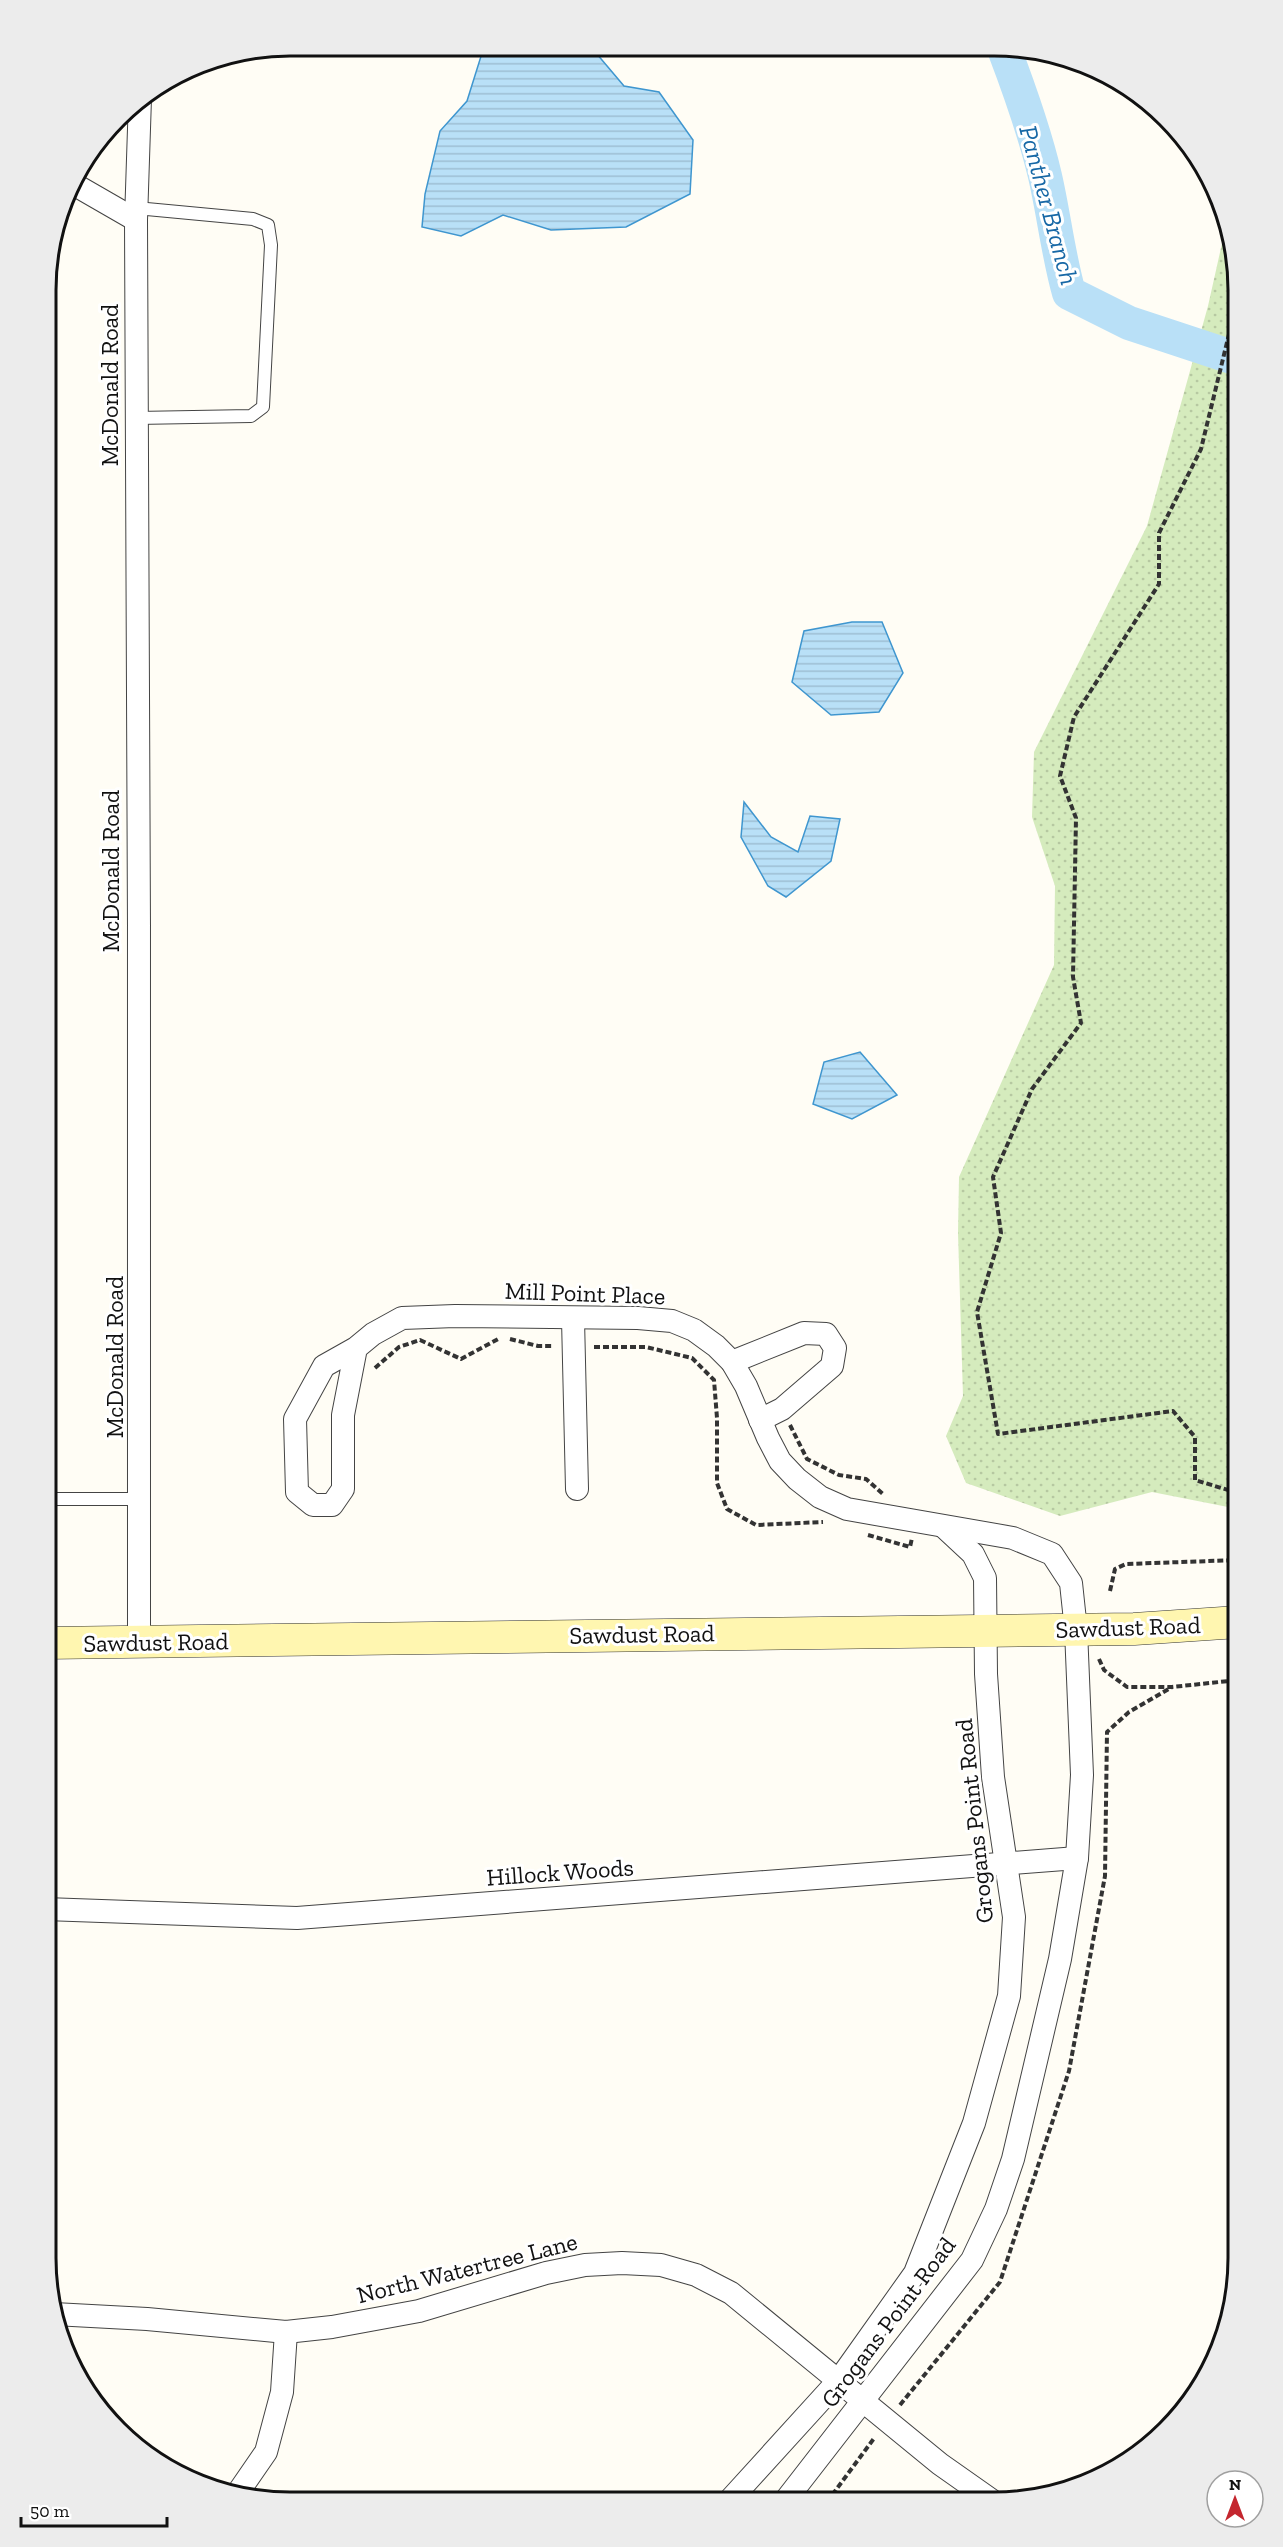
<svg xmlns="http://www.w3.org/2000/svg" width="1283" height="2547" font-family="'Zilla Slab',serif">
	<defs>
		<pattern id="grass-dots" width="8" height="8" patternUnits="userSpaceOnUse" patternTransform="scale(1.5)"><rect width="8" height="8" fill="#d5ebbd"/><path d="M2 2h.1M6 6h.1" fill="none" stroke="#b6c8a1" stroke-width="1.8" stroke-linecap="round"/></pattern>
		<pattern id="water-rules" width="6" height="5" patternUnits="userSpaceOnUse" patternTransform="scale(1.5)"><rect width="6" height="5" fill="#b9e0f7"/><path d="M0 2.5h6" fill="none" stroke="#9ebfd3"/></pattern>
	</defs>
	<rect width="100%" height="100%" fill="#fffdf5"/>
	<path fill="url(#grass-dots)" d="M1227,221L1238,290V1509L1152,1492L1060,1516L966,1483L946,1436L963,1396L958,1233L959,1177L1054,965L1055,886L1032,817L1034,752L1147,526L1208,306Z"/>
	<g fill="url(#water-rules)" stroke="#3f96cf" stroke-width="1.5">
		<path d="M487,46L591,47L624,86L659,92L693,140L690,194L626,227L551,230L503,215L461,236L422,227L425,194L440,131L467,101L482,53Z"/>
		<path d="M852,622H882L903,673L879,712L831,715L792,682L804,631Z"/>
		<path d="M744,802L771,837L798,852L810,816L840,819L831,861L786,897L768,886L741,837Z"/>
		<path d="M860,1052L897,1095L852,1119L813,1104L824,1062Z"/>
	</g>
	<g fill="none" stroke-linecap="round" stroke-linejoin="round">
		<path stroke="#b9e0f7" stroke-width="34" d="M1004,49C1020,91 1035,133 1045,176C1054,215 1058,254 1069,293L1129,323L1238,359"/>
		<defs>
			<g id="lane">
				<path d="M136,208L253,219L268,225L271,245L263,407L251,416L136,418"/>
				<path d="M46,1502L48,1499H140"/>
			</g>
			<g id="street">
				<path d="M70,182L136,220"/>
				<path d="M573,1319L577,1489"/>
				<path d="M356,1348L343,1415V1489L332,1505H313L297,1492L295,1419L324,1366L356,1348L373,1334L402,1318L455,1316L638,1318L672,1321L694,1330L716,1346L732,1362L746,1386L768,1438L780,1461L797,1479L820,1497L847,1509L1013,1538L1052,1554L1071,1583L1076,1630L1082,1775L1077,1858L1060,1959L1013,2159L996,2209L972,2260L785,2501"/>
				<path d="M732,1362L804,1333L826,1334L835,1348L832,1366L782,1409L760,1420"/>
				<path d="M139,1643C142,1169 137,694 136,220L140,98"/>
				<path d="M45,1909L297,1918L1077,1858"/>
				<path d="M54,2314L147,2319L286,2332L332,2327L419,2311L546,2273L585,2265L622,2263L661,2265L696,2275L731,2293L940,2464L994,2502"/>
				<path d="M237,2494L266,2452L282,2392L286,2332"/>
				<path d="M729,2501L839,2380L915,2273L974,2123L1009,1996L1014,1917L993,1777L986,1674L985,1578L973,1554L944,1527"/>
			</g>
			<path id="secondary" d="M46,1643L1134,1629L1238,1622"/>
		</defs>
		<use href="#lane" stroke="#444" stroke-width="14"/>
		<use href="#street" stroke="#444" stroke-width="24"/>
		<use href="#secondary" stroke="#333" stroke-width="33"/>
		<g stroke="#333" stroke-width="4" stroke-dasharray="6 3" stroke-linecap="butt">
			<path d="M510,1339L538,1346H553"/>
			<path d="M594,1347H646L692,1358L714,1380L717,1418V1483L727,1509L756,1525L823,1522"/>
			<path d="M375,1368L399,1347L420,1340L461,1359L500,1338"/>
			<path d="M790,1425L807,1459L839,1475L866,1479L884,1495"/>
			<path d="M1238,1493L1195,1480V1437L1173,1411L998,1434L977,1312L1001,1233L993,1177L1032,1089L1081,1023L1073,977L1076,818L1060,776L1074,717L1159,584V533L1201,449L1231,326L1238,305"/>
			<path d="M868,1535L910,1547L912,1538"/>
			<path d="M1110,1591L1115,1569L1126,1564L1238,1560"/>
			<path d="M1099,1659L1104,1670L1127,1687H1172L1238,1680"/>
			<path d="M900,2405L1000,2282L1069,2071L1105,1876L1107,1732L1129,1712L1172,1687"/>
			<path d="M827,2502L875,2437"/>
		</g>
		<use href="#lane" stroke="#fff" stroke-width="12"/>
		<use href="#street" stroke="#fff" stroke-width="22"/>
		<use href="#secondary" stroke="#fff6b0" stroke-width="32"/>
	</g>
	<g text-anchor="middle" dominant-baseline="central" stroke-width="6" stroke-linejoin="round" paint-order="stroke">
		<g font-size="24" fill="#111" stroke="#fff">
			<text transform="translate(109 385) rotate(-90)">McDonald Road</text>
			<text transform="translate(110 871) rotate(-90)">McDonald Road</text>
			<text transform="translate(585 1293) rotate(2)">Mill Point Place</text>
			<text transform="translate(114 1357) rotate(-90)">McDonald Road</text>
			<text transform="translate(1128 1627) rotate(-2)">Sawdust Road</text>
			<text transform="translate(642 1634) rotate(-1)">Sawdust Road</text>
			<text transform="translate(156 1642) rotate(-1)">Sawdust Road</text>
			<text transform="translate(974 1821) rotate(-96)">Grogans Point Road</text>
			<text transform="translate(560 1872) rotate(-4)">Hillock Woods</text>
			<text transform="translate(467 2268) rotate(-14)">North Watertree Lane</text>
			<text transform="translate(888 2322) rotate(-53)">Grogans Point Road</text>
		</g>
		<g font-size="26" font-style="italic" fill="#1768a6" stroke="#fff">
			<text transform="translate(1049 205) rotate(75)">Panther Branch</text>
		</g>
	</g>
	<path d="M0 0H1283V2547H0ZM290 56H994A234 234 0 0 1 1228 290V2258A234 234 0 0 1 994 2492H290A234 234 0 0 1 56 2258V290A234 234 0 0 1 290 56Z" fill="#ececec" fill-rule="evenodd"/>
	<path fill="none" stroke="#111" stroke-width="3" d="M290 56H994A234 234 0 0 1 1228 290V2258A234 234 0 0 1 994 2492H290A234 234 0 0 1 56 2258V290A234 234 0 0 1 290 56Z"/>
	<g transform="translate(1235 2499)"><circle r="28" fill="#ffffff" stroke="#a0a0a0" stroke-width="1.5"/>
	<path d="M0-4.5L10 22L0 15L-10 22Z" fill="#c4262e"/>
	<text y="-9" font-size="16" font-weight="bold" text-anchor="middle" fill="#111111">N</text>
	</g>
	<path d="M21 2517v9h146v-9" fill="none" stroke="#111111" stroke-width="3"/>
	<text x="30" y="2517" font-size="18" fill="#111111" stroke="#ffffff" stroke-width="4.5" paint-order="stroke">50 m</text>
</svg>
